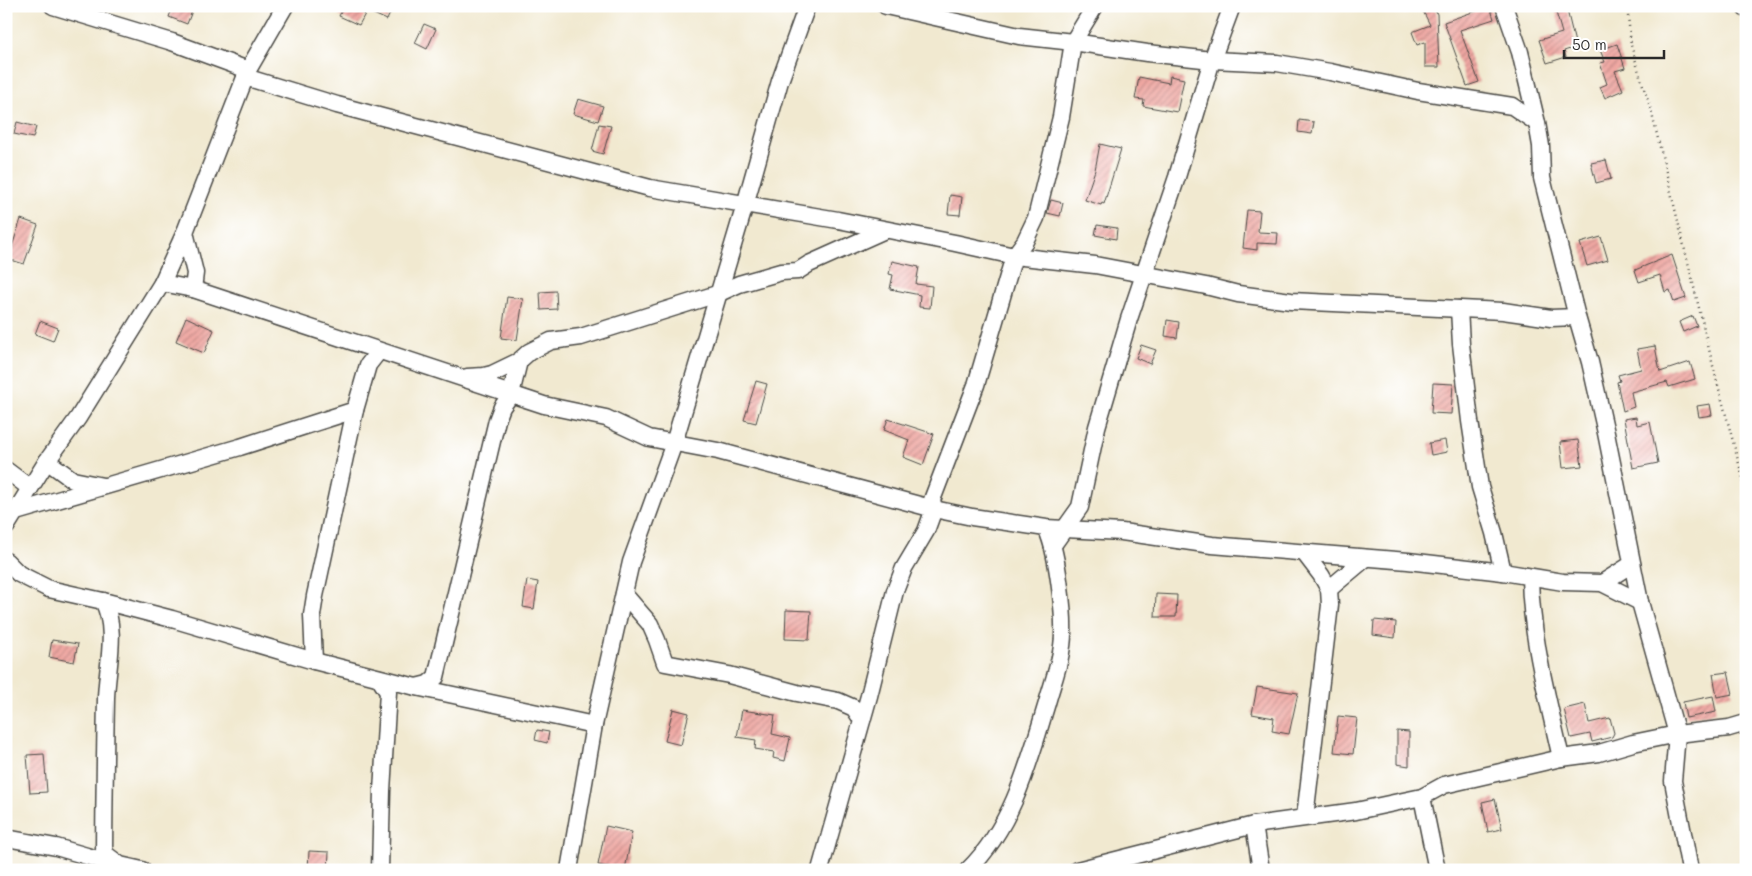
<svg xmlns="http://www.w3.org/2000/svg" width="1752" height="876" font-family="Mali,sans-serif">
	<defs>
		<pattern id="building-hatch" width="6" height="6" patternUnits="userSpaceOnUse" patternTransform="scale(1.25)"><rect width="6" height="6" fill="#efa7a2"/><path d="M-1 1l2-2M0 6l6-6M5 7l2-2" fill="none" stroke="#c28884"/></pattern>
	</defs>
	<rect width="100%" height="100%" fill="#fff"/>
	<filter id="ink" filterUnits="userSpaceOnUse"><feTurbulence type="fractalNoise" baseFrequency=".02" numOctaves="2"/><feDisplacementMap in="SourceGraphic" scale="10" xChannelSelector="R" yChannelSelector="G"/><feConvolveMatrix kernelMatrix="1 2 1 2 8 2 1 2 1" color-interpolation-filters="sRGB"/></filter>
	<filter id="wash" filterUnits="userSpaceOnUse"><feTurbulence type="fractalNoise" baseFrequency=".0096" numOctaves="4" result="noise"/><feDisplacementMap in="SourceGraphic" scale="20" xChannelSelector="R" yChannelSelector="G"/><feGaussianBlur stdDeviation="1.12" result="paint"/><feColorMatrix in="noise" values="0 0 0 0 0 0 0 0 0 0 0 0 0 0 0 0 0 1.4 0 .05"/><feComposite in="paint" operator="in"/></filter>
	<g filter="url(#wash)">
		<rect width="100%" height="100%" fill="#f1e9d0"/>
		<g id="blocks">
			<g fill="url(#building-hatch)">
				<path d="M173,6H179L192,11L187,24L169,17Z"/>
				<path d="M344,6H349L365,14L359,25L339,16Z"/>
				<path d="M356,6H386L392,9L387,20Z"/>
				<path d="M1433,6L1437,14L1439,67H1425V42L1417,45L1412,32L1430,25L1423,11Z"/>
				<path d="M1490,6L1494,19L1460,30L1479,82L1467,86L1444,22Z"/>
				<path d="M1566,6L1576,47L1564,51L1566,57L1547,63L1539,40L1562,33L1555,9Z"/>
				<path d="M424,24L436,29L427,49L415,43Z"/>
				<path d="M1617,44L1625,68L1615,71L1623,90L1605,98L1600,87L1607,84L1600,63L1605,62L1600,50Z"/>
				<path d="M1170,76L1184,79L1177,112L1143,106L1144,100L1135,99L1139,77L1169,83Z"/>
				<path d="M578,99L603,106L598,121L573,114Z"/>
				<path d="M1299,120L1314,122L1312,134L1298,132Z"/>
				<path d="M17,122L36,127L33,138L14,134Z"/>
				<path d="M599,124L611,126L603,154L592,151Z"/>
				<path d="M1100,144L1121,149L1104,204L1102,203L1101,205L1085,200L1095,170Z"/>
				<path d="M1606,160L1611,179L1596,183L1591,163Z"/>
				<path d="M950,195L962,197L960,215L948,214Z"/>
				<path d="M1051,200L1063,203L1060,216L1047,213Z"/>
				<path d="M1247,210L1260,211L1258,232L1278,233L1277,244L1257,243V250L1243,248Z"/>
				<path d="M21,219L38,225L24,264L8,259Z"/>
				<path d="M1097,225L1117,228L1116,239L1095,235Z"/>
				<path d="M1601,237L1608,260L1587,266L1580,243Z"/>
				<path d="M1672,255L1686,298L1674,302L1670,290L1665,292L1660,275L1639,282L1635,270Z"/>
				<path d="M892,261L919,267L916,284L932,286L930,308L919,307L920,295L890,289L893,275L889,274Z"/>
				<path d="M556,291L557,309L541,310L540,292Z"/>
				<path d="M507,297L523,299L517,340L501,338Z"/>
				<path d="M1693,316L1697,326L1683,332L1679,322Z"/>
				<path d="M186,317L214,330L204,353L176,341Z"/>
				<path d="M1167,320L1179,322L1177,338L1165,336Z"/>
				<path d="M40,321L58,328L53,341L35,334Z"/>
				<path d="M1141,345L1156,350L1150,364L1136,358Z"/>
				<path d="M1655,346L1660,372L1690,362L1695,379L1669,387L1667,382L1631,392L1634,407L1623,411L1617,382L1620,381L1618,375L1641,369L1637,349Z"/>
				<path d="M756,381L767,384L756,423L744,420Z"/>
				<path d="M1433,383L1453,384L1451,414L1431,413Z"/>
				<path d="M1710,404L1712,415L1699,417L1697,406Z"/>
				<path d="M1636,417L1637,425L1650,422L1658,463L1633,468L1624,419Z"/>
				<path d="M888,419L934,434L923,465L903,457L909,440L884,430Z"/>
				<path d="M1445,440L1447,452L1431,455L1429,443Z"/>
				<path d="M1578,440L1582,466L1563,468L1560,442Z"/>
				<path d="M527,580L538,582L534,609L523,607Z"/>
				<path d="M1156,594L1177,595L1176,617H1155Z"/>
				<path d="M786,610L811,611L809,640L785,639Z"/>
				<path d="M1374,620L1396,622L1395,638L1373,635Z"/>
				<path d="M52,640L78,644L74,662L49,657Z"/>
				<path d="M1728,672L1733,694L1717,697L1713,674Z"/>
				<path d="M1257,687L1298,693L1289,734L1272,731L1274,718L1252,714Z"/>
				<path d="M1713,696L1716,712L1686,718L1683,702Z"/>
				<path d="M1585,704L1589,723L1610,718L1614,733L1612,737L1592,742L1590,734L1571,738L1564,709Z"/>
				<path d="M673,709L689,713L681,745L665,741Z"/>
				<path d="M742,710L775,715L772,734L790,738L785,761L773,758L774,752L755,749L756,740L737,737Z"/>
				<path d="M1338,716L1357,718L1353,754L1334,752Z"/>
				<path d="M537,730L549,732L547,743L535,740Z"/>
				<path d="M1397,731L1409,732V766L1397,764Z"/>
				<path d="M44,754L47,792L30,793L27,755Z"/>
				<path d="M1495,799L1502,829L1488,832L1482,802Z"/>
				<path d="M606,826L632,832L625,870L598,865Z"/>
				<path d="M309,851L329,852L328,870H308Z"/>
			</g>
		</g>
	</g>
	<g filter="url(#ink)">
		<use href="#blocks" fill-opacity="0" stroke="#494844" stroke-width="1"/>
		<g fill="none" stroke-linecap="round" stroke-linejoin="round">
			<defs>
				<g id="minor">
					<path d="M53,6L172,42L248,70"/>
					<path d="M886,6L1019,36L1073,42L1147,53L1212,60L1277,63L1330,72L1418,91L1512,106L1537,123"/>
					<path d="M1504,6L1520,52L1537,123L1541,146L1542,178L1577,317L1590,362L1606,433L1640,602L1677,734L1673,781L1690,870"/>
					<path d="M1745,6L1746,9"/>
					<path d="M245,77L337,105L650,188L838,220L955,243L1014,256L1095,265L1206,286L1238,294L1291,301L1503,311L1551,318L1577,317"/>
					<path d="M185,232L195,273L193,289"/>
					<path d="M162,283L193,289L544,405L606,418L649,438L718,451L934,509L972,517L1046,528L1122,532L1212,545L1408,561L1503,572L1563,582L1602,583L1640,602"/>
					<path d="M1459,309L1461,344L1470,421L1480,487L1494,533L1503,572"/>
					<path d="M467,377L484,376L492,374L519,361L529,352L551,341L581,337L717,294L739,284L781,272L798,271L809,264L885,230"/>
					<path d="M47,461L73,480L103,486"/>
					<path d="M6,470L30,488"/>
					<path d="M16,512L240,447L355,410"/>
					<path d="M6,527L47,461L78,418L162,283L185,232L248,70L285,6"/>
					<path d="M1053,545L1080,507L1097,427L1129,319L1177,177L1212,60L1232,6"/>
					<path d="M1305,554L1321,575L1329,589L1330,605L1305,817"/>
					<path d="M6,561L19,574L49,589L103,601L172,619L314,661L416,687L594,725"/>
					<path d="M1530,577C1531,638 1548,699 1561,758"/>
					<path d="M1602,583L1632,564"/>
					<path d="M1329,589L1366,558"/>
					<path d="M624,594L650,624L657,640L665,663L729,675L797,693L838,701L854,708L862,720"/>
					<path d="M103,601C118,628 107,667 106,698C105,755 104,813 104,870"/>
					<path d="M314,661L312,615L315,596L355,410L368,365L379,351"/>
					<path d="M379,678L388,692L382,791L380,870"/>
					<path d="M416,687L428,684L436,677L497,420L502,407L511,394L519,361"/>
					<path d="M1422,797L1437,870"/>
					<path d="M1254,825L1261,870"/>
					<path d="M6,838L56,847L104,861"/>
					<path d="M104,853L120,865L142,870"/>
					<path d="M569,870L594,725L631,562L674,443L745,205L780,81L807,6"/>
					<path d="M820,870L869,696L895,591L904,568L926,531L934,509L932,500L976,385L1014,256L1025,241L1036,218L1061,117L1073,42L1095,6"/>
					<path d="M968,870C1013,826 1029,762 1047,703C1053,681 1063,656 1063,633C1064,609 1057,556 1049,535"/>
					<path d="M1077,870L1254,825L1356,811L1422,797L1444,785L1561,758L1599,753L1633,743L1677,734L1729,728L1746,723"/>
				</g>
			</defs>
			<use href="#minor" stroke="#494844" stroke-width="19"/>
			<path stroke="#494844" stroke-width="2.5" stroke-dasharray="1 4" stroke-linecap="butt" d="M1627,6L1631,45L1641,79L1651,110L1715,374L1746,490"/>
			<use href="#minor" stroke="#fff" stroke-width="16"/>
		</g>
	</g>
	<rect width="1752" height="876" fill="none" stroke="#fff" stroke-width="25"/>
	<path d="M1564 50v8h100v-8" fill="none" stroke="#2b2b2b" stroke-width="2.5"/>
	<text x="1572" y="50" font-size="15" fill="#2b2b2b" stroke="#ffffff" stroke-width="4" paint-order="stroke">50 m</text>
</svg>
